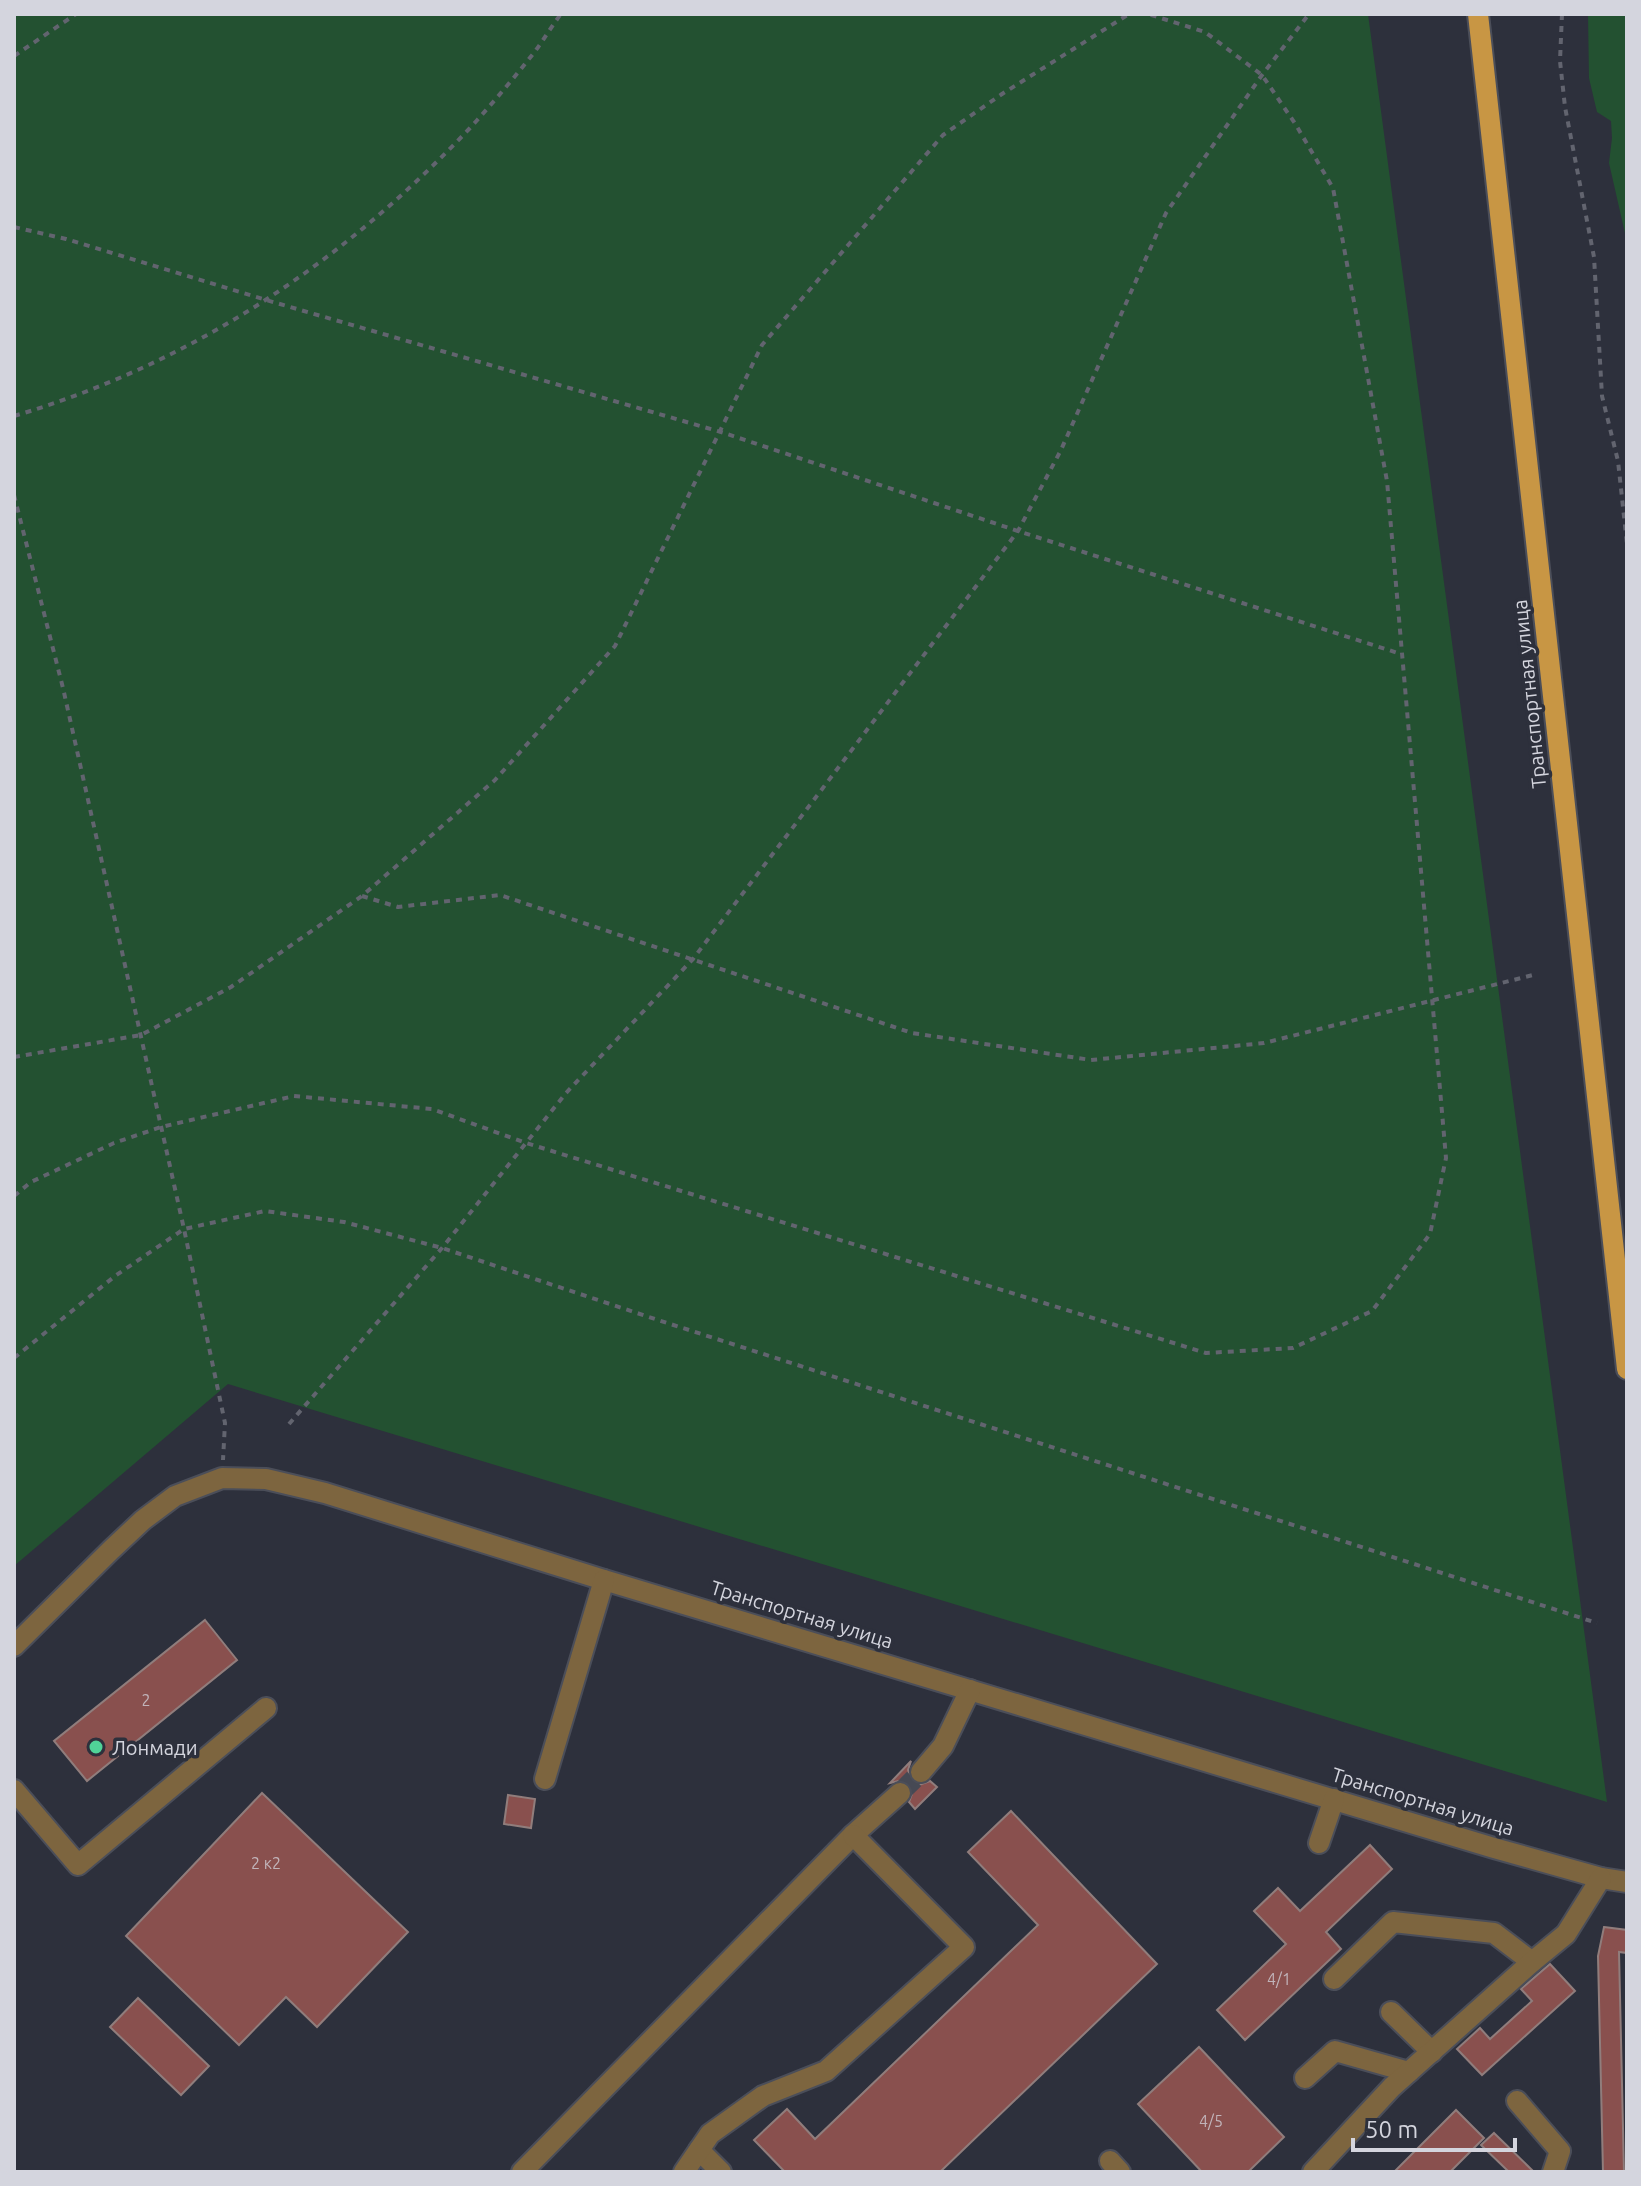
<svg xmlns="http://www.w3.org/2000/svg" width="1641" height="2186" font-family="Ubuntu,sans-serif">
	<rect width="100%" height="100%" fill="#2d303c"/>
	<g fill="#235131">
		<path d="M14,14H1368L1607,1802L228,1384L14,1566Z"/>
		<path d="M1588,14H1627V305L1625,271L1627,242L1609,163L1612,138L1611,121L1597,112L1589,78Z"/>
	</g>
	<g fill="#89504e" stroke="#907d7c" stroke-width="2">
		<path d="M205,1620L237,1660L87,1781L54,1741Z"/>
		<path d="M911,1761L908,1770L912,1781L919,1785L930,1781L937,1787L915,1809L909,1802L913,1791L909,1784L903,1780L890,1783Z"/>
		<path d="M262,1793L408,1932L317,2027L286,1997L239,2045L126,1936Z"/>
		<path d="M508,1795L535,1799L531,1828L504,1824Z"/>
		<path d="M1011,1811L1157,1964L940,2172H785L754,2140L787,2109L815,2139L1038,1925L968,1852Z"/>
		<path d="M1370,1845L1392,1869L1326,1932L1341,1949L1245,2040L1217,2010L1286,1944L1254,1911L1278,1888L1300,1911Z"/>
		<path d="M1604,1927L1627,1930V1953L1619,1952L1624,2172H1603L1598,1956Z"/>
		<path d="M1550,1964L1575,1991L1482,2075L1457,2049L1480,2028L1490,2039L1532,2001L1521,1989Z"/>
		<path d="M138,1998L209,2066L181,2095L110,2027Z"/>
		<path d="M1199,2047L1284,2137L1248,2172H1202L1138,2104Z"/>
		<path d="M1456,2110L1484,2138L1450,2172H1394Z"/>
		<path d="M1494,2133L1534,2172H1509L1481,2145Z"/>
	</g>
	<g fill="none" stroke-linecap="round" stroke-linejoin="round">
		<path stroke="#464954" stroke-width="20" stroke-dasharray="20 10" stroke-linecap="butt" d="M900,1793L921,1772"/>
		<defs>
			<g id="minor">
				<path d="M14,1646L111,1550L143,1520L175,1496L222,1478L266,1479L325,1493L604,1580L1494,1848L1601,1878L1627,1882"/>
				<path d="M921,1772L943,1746L970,1690"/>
				<path d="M545,1779L604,1580"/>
				<path d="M14,1790L78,1865L266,1708"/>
				<path d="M1319,1843L1334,1799"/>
				<path d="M1334,1979L1393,1922L1494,1933L1532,1962"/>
				<path d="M1391,2012L1432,2052"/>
				<path d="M1305,2078L1335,2051L1409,2072"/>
				<path d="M1517,2101L1560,2151L1553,2172"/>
				<path d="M699,2150L721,2172"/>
				<path d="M1110,2161L1120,2172"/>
				<path d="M522,2172L853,1835L900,1793"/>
				<path d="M684,2172L710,2134L763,2096L826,2071L964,1947L853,1835"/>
				<path d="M1313,2172L1392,2087L1532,1962L1566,1934L1601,1878"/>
			</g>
			<path id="major" d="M1478,14L1627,1369"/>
		</defs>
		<use href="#minor" stroke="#4b4e59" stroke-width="24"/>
		<use href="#major" stroke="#4b4e59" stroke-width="24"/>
		<g stroke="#62646f" stroke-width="4" stroke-dasharray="6 6" stroke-linecap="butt">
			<path d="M1562,14L1560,61L1565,107L1594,257L1602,396L1618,461L1627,544"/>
			<path d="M14,56L76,14"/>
			<path d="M14,227L66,239L266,300L721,432L1018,531L1401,654"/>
			<path d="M14,416C193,363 342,263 470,128C492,104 513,79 533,54C543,41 551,27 561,14"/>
			<path d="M14,495L63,688L184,1229L225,1423L223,1460"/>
			<path d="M362,896L398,907L500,895L912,1033L1091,1060L1264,1043L1533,975"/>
			<path d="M14,1057L141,1035L231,987L362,896L495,780L615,646L762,345L943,135L1002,94L1129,14"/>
			<path d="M14,1196L31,1182L114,1143L161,1127L294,1096L432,1109L526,1143L1206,1353L1293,1348L1372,1311L1430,1234L1446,1158L1387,481L1333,188L1296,125L1262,75L1205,32L1148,14"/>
			<path d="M14,1358L115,1276L184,1229L265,1211L344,1222L442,1248L658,1320L1597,1623"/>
			<path d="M289,1424L442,1248L566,1093L693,959L1018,531L1061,450L1166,213L1262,75L1309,14"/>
		</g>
		<use href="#minor" stroke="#7d653f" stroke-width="20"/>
		<use href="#major" stroke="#c89644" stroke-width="20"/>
	</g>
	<circle fill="#50d398" stroke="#2d303c" stroke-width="3" cx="96" cy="1747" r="8"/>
	<g text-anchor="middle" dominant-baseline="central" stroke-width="7" stroke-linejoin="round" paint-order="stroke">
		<g font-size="16" fill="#c1b4ba">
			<text x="146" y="1700">2</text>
			<text x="266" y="1863">2 к2</text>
			<text x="1279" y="1979">4/1</text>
			<text x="1211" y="2121">4/5</text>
		</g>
		<g font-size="20" fill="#d4d5de" stroke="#2d303c">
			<text transform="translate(1529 694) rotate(-96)">Транспортная улица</text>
			<text transform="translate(802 1614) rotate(17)">Транспортная улица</text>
			<text transform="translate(1423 1801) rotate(17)">Транспортная улица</text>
		</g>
		<g font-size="20" fill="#d4d5de" stroke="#2d303c" text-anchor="start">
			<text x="112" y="1747">Лонмади</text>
		</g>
	</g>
	<rect width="1641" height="2186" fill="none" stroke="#d4d5de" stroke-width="32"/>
	<path d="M1353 2138v12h162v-12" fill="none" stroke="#d4d5de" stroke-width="4"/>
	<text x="1365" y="2138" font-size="24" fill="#d4d5de" stroke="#2d303c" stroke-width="6" paint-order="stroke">50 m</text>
</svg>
